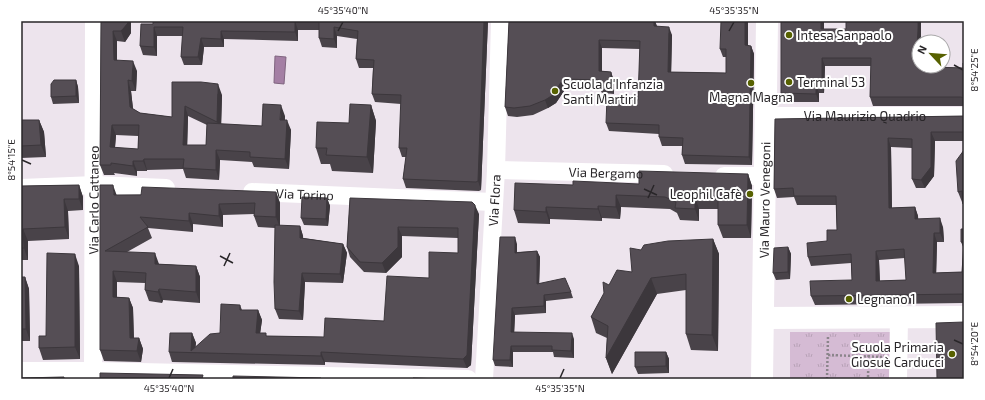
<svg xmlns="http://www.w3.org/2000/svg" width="985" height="400" font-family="'Exo 2',sans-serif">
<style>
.park{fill:url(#park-tufts)}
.water{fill:#a47fa4;stroke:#7f647f}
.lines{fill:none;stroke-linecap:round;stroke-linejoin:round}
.path{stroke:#8b858b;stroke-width:2.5;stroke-dasharray:2 2;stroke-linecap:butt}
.minor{stroke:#fff;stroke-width:18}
.tertiary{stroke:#fff;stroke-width:22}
.wall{fill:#494349;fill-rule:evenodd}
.shaded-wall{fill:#3c373c}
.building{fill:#554e55;stroke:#3c373c;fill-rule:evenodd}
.ticks{fill:none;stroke:#292629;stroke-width:1.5}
.poi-dot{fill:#576100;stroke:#fff;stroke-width:1.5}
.labels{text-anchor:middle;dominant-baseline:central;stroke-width:4;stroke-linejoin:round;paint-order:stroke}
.poi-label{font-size:13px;fill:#292629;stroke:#fff;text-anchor:start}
.street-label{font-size:13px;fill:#292629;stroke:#fff}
.neatline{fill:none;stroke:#292629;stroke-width:1.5}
.ticks-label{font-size:10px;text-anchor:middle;fill:#292629}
</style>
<defs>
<pattern id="park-tufts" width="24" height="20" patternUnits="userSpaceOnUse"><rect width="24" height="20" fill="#d5bbd4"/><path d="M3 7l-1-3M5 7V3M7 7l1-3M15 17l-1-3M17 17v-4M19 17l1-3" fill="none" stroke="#b7a1b6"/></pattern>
</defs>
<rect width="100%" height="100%" fill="#ede4ed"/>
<path class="park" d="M 790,332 L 890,332 L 890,379 L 790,379 Z"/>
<path class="water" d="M 275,56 L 286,57 L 284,84 L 274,83 Z"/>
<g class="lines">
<path class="path" d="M 828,355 L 883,357
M 868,377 L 869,341
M 827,379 L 828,336"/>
<g class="minor">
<path id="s1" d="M 766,116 L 964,116"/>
<path id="s2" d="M 496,170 L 664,174"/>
<path d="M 724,176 L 765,176"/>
<path d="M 21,188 L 95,185 L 166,188"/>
<path id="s3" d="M 252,192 L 493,202"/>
<path d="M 21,371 L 93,371 L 468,379"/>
<path id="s4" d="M 93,379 L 94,21"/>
<path id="s5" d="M 484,379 L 496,170 L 500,21"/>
<path d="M 898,379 L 899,318"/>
</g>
<g class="tertiary">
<path d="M 764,318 L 964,317"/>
<path id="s6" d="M 762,379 L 767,21"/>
</g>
</g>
<path class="wall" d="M 101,21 L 131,33 L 125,42 L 117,41 L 117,60 L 137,71 L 136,91 L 131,91 L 133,109 L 140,113 L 172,117 L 172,82 L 222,95 L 221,124 L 262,126 L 285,116 L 285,120 L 291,130 L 289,169 L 254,167 L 252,162 L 220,160 L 219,180 L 186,178 L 183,169 L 147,170 L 147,171 L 137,171 L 137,176 L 114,173 L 115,175 L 104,175 L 100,165 ZM 188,116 L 207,125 L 206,145 L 187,145 ZM 116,135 L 138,136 L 138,149 L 115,148 Z
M 153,21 L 488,21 L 481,190 L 479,191 L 406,188 L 403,179 L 406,157 L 402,157 L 399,148 L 401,104 L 375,102 L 372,94 L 373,68 L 359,68 L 356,59 L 357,39 L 337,36 L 337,48 L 322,47 L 319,38 L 319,30 L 298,30 L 298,41 L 224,39 L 224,47 L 204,47 L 202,65 L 184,65 L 181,57 L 183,36 L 157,36 L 157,56 L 143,55 L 140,46 L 153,24 Z
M 509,21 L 655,21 L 657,26 L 672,35 L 671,72 L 726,73 L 726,57 L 723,57 L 720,49 L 748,21 L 748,46 L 751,46 L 754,54 L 752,165 L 685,164 L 682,155 L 682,146 L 662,146 L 659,137 L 659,134 L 609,131 L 606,123 L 638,100 L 640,49 L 602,48 L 602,71 L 611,72 L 614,81 L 614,94 L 602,93 L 600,89 L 566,88 L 556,103 L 548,108 L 533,115 L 517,117 L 508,116 L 505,107 Z
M 824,29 L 846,29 L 919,66 L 935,66 L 935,67 L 963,68 L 964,63 L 964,106 L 873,106 L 870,97 L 871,66 L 825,66 L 824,93 L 819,93 L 819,102 L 784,102 L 781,93 Z
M 76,80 L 78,87 L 79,103 L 53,104 L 51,97 Z
M 371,105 L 376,121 L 373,173 L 332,171 L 330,164 L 321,164 L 316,148 L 349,123 Z
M 964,116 L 964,141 L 935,141 L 934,176 L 925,188 L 916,188 L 912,179 L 912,148 L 891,147 L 892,208 L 915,207 L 918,216 L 918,219 L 943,227 L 944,242 L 937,242 L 936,273 L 962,272 L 964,249 L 961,242 L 964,229 L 964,303 L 815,305 L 811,296 L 852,280 L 851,263 L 811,266 L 808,257 L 827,241 L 837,230 L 836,205 L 797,205 L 794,197 L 777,198 L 774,189 L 775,119 ZM 905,258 L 906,280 L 880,281 L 879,260 Z
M 21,120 L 39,120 L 44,132 L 46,157 L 21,158 Z
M 964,150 L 964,207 L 958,192 Z
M 748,174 L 752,186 L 751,238 L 723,238 L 718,225 L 718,209 L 699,209 L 699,221 L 680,220 L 677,213 L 670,209 L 621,207 L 620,219 L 602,218 L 602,221 L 550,219 L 550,224 L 518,223 L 514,210 L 573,185 L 639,184 Z
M 79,185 L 83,197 L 83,210 L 68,211 L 69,239 L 28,241 L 28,260 L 21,260 L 21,186 Z
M 100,185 L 116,195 L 276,192 L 280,203 L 280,226 L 300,226 L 303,236 L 303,238 L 343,244 L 347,253 L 343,283 L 305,282 L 303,320 L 279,319 L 275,309 L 275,228 L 258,227 L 254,216 L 254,214 L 223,215 L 223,227 L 193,224 L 193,232 L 148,228 L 152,238 L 127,252 L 159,264 L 196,266 L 200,277 L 200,303 L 163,300 L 162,303 L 149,301 L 145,290 L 145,283 L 117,282 L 117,297 L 129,298 L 133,308 L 134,338 L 139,338 L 143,349 L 141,362 L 104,361 L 100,350 Z
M 327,198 L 330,206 L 328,226 L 304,225 L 301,218 Z
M 350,198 L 479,214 L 471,365 L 467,368 L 325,362 L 325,365 L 172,362 L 169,352 L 192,333 L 196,343 L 195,347 L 220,333 L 240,305 L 242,310 L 258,310 L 262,320 L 260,333 L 267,336 L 324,337 L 384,321 L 429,278 L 458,253 L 458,238 L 402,236 L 402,257 L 386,273 L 364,272 L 350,257 L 347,247 Z
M 713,239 L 719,254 L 718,351 L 691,350 L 686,334 L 686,290 L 657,294 L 612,374 L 606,358 L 607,338 L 596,333 L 591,317 L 609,285 L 632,272 L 641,250 Z
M 517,244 L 517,252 L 537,251 L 540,257 L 539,283 L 571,292 L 573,298 L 546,301 L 546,313 L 515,315 L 514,332 L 574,339 L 574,358 L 554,357 L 553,352 L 513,352 L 513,367 L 495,366 L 493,360 Z
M 788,247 L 791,254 L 790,279 L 776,280 L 773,273 Z
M 79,266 L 80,359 L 43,360 L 39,348 L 46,336 Z
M 21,277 L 25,277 L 29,289 L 30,341 L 21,341 Z
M 666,352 L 669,359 L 669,373 L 638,374 L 635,367 Z"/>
<path class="shaded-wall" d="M 128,21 L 131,21 L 131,33 L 125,42 L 121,31 Z
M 295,21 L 298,30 L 298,41 L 295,32 Z
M 484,21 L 488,21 L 481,190 L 478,181 Z
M 654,21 L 655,21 L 657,27 L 654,26 Z
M 745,21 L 748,21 L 748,54 L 745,45 Z
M 821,21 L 824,21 L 824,37 L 821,29 Z
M 918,21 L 921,21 L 921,42 L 919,42 L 919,57 L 917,53 Z
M 154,27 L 157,36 L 157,56 L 154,47 Z
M 334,27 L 337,36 L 337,48 L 334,39 Z
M 669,27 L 672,35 L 671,81 L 668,72 Z
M 113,31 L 117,41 L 117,71 L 114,60 Z
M 221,31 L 224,39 L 224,47 L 221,39 Z
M 201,38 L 204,47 L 202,65 L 198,57 Z
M 599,40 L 602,48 L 602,80 L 599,71 Z
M 751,46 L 754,54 L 752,165 L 749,157 Z
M 822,58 L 825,66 L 824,93 L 822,85 Z
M 133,61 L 137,71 L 136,91 L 132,81 Z
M 611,72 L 614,81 L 614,94 L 611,85 Z
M 563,79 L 566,88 L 556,103 L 548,108 L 545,100 Z
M 76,80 L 78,87 L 79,103 L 76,96 Z
M 128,80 L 131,91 L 134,117 L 130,107 Z
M 218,84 L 222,95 L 221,132 L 217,122 Z
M 816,85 L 819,93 L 819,102 L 816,94 Z
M 281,105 L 285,116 L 284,130 L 280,120 Z
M 371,105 L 376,121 L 373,173 L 367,157 Z
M 185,106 L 188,116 L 187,156 L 183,145 Z
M 39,120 L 44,132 L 46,157 L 41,145 Z
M 287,120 L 291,130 L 289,169 L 285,159 Z
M 112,125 L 116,135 L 114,158 L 110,147 Z
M 931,132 L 935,141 L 934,176 L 925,188 L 921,180 Z
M 888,138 L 891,147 L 892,217 L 889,208 Z
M 216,150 L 220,160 L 219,180 L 216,170 Z
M 144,159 L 147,170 L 147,171 L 143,161 Z
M 133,161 L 137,171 L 137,176 L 133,166 Z
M 748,174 L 752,186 L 751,238 L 747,225 Z
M 79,185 L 83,197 L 83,210 L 79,199 Z
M 113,185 L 117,196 L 114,195 Z
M 276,192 L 280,203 L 280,228 L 276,217 Z
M 616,195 L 621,207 L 620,219 L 616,207 Z
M 695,197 L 699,209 L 699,221 L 695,209 Z
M 327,198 L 330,206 L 328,226 L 326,219 Z
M 64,199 L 68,211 L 69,239 L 65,227 Z
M 219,204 L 223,215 L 223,227 L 219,216 Z
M 475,205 L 479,214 L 471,365 L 467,368 L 463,359 Z
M 598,206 L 602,218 L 602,221 L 598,209 Z
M 546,207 L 550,219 L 550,224 L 546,212 Z
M 915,207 L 918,216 L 919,228 L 915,219 Z
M 189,213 L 193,224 L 193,232 L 189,221 Z
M 940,218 L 943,227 L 944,242 L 940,233 Z
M 300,226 L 303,236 L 304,247 L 300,238 Z
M 398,227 L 402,236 L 402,257 L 386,273 L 382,263 Z
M 23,229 L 28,241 L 28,260 L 24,248 Z
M 934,233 L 937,242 L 936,282 L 933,273 Z
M 515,237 L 517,244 L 517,259 L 515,253 Z
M 713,239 L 719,254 L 718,351 L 712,335 Z
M 343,244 L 347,253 L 343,283 L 340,274 Z
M 788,247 L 791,254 L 790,279 L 788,272 Z
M 537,251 L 540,257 L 539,291 L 537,284 Z
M 876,251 L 879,260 L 880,289 L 876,281 Z
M 155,253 L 159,264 L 159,275 L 155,264 Z
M 75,254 L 79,266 L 80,359 L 75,347 Z
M 196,266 L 200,277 L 200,303 L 196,292 Z
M 113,271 L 117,282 L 117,308 L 113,297 Z
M 302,273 L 305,282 L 303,320 L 299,311 Z
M 25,277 L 29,289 L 30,341 L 26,329 Z
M 651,278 L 657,294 L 612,374 L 606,358 Z
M 159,289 L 163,300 L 162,303 L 158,292 Z
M 544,295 L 546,301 L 546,313 L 544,306 Z
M 129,298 L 133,308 L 134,349 L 130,338 Z
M 512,308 L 515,315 L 514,338 L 511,332 Z
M 258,310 L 262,320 L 259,342 L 256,333 Z
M 192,333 L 196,343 L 195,353 L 191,351 Z
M 572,333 L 574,339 L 574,358 L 571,351 Z
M 139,338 L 143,349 L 141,362 L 137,351 Z
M 511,346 L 513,352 L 513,367 L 510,360 Z
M 321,352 L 325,362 L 325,365 L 321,356 Z
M 666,352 L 669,359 L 669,373 L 666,366 Z"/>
<path class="building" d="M 101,21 L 128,21 L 128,23 L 121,31 L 113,31 L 114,60 L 133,61 L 132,81 L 128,80 L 130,107 L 140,113 L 172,117 L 172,82 L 201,82 L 218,84 L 217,122 L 185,106 L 183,145 L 206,145 L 207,123 L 262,126 L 263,104 L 281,105 L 280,120 L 287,120 L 285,159 L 250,157 L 250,152 L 216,150 L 216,170 L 183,168 L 184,159 L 144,159 L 143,161 L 133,161 L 133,166 L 111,163 L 111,165 L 100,165 ZM 112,125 L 139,125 L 138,149 L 110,147 Z
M 153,21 L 484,21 L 478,181 L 476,182 L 403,179 L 407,148 L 399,148 L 401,95 L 372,94 L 374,60 L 356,59 L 358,31 L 334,27 L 334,39 L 319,38 L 319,21 L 295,21 L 295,32 L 221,31 L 221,39 L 201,38 L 198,57 L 181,57 L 183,27 L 154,27 L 154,47 L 140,46 L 141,24 L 153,24 Z
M 509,21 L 654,21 L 654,26 L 669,27 L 668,72 L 726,73 L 726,49 L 720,49 L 721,21 L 745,21 L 745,45 L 751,46 L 749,157 L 682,155 L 683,138 L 659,137 L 659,125 L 606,123 L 607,98 L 638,100 L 640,41 L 599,40 L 599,71 L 611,72 L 611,85 L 599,85 L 599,80 L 563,79 L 553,95 L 545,100 L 530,106 L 514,108 L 505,107 Z
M 781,21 L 821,21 L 821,29 L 846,29 L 846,21 L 918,21 L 917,53 L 919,53 L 919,66 L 932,66 L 932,67 L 963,68 L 963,63 L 964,63 L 964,98 L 961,97 L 870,97 L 871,58 L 822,58 L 822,85 L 816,85 L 816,94 L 781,93 Z
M 54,80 L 76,80 L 76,96 L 51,97 L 51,84 Z
M 350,104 L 371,105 L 367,157 L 326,155 L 327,148 L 316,148 L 317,122 L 349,123 Z
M 964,116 L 964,132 L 931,132 L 931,167 L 921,180 L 912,179 L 912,139 L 888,138 L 889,208 L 915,207 L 915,219 L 940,218 L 940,233 L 934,233 L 933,273 L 962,272 L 964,243 L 964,294 L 811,296 L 810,281 L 852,280 L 851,254 L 808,257 L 807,243 L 827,241 L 827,230 L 837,230 L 836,196 L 794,196 L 793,188 L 774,189 L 775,119 ZM 904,249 L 906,280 L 876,281 L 876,251 Z
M 21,120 L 39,120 L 41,145 L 21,146 Z
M 964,150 L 964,205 L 963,204 L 962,191 L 958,192 L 956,161 Z
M 639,171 L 748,174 L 747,225 L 718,225 L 718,197 L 695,197 L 695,209 L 675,208 L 676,202 L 665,197 L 616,195 L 616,207 L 598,206 L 598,209 L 546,207 L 546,212 L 514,210 L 515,183 L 573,185 L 573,181 L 639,184 Z
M 79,185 L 79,199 L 64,199 L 65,227 L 23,229 L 24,248 L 21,248 L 21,186 Z
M 100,185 L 113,185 L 114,195 L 141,195 L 142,187 L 276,192 L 276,217 L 254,216 L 255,203 L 219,204 L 219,216 L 189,213 L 189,221 L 140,217 L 148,227 L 105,251 L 155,253 L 155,264 L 196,266 L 196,292 L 159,289 L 158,292 L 145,290 L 146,273 L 113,271 L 113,297 L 129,298 L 130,338 L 139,338 L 137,351 L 100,350 Z
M 302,197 L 327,198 L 326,219 L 301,218 Z
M 350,198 L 472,202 L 475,205 L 467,355 L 463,359 L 321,352 L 321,356 L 169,352 L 170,333 L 192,333 L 191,351 L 210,334 L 220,333 L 221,304 L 240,305 L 240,310 L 258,310 L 256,333 L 266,333 L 266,336 L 324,337 L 325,318 L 384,321 L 387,276 L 429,278 L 429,252 L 458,253 L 458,228 L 398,227 L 398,247 L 382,263 L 360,262 L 347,247 Z
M 275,225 L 300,226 L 300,238 L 343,244 L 340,274 L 302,273 L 299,311 L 275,309 L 274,282 Z
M 961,229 L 964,229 L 964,242 L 961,242 Z
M 500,237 L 515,237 L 515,253 L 537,251 L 537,284 L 565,278 L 571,292 L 544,295 L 544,306 L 512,308 L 511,332 L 572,333 L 571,351 L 552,350 L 552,346 L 511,346 L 510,360 L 493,360 Z
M 713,239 L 712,335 L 686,334 L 686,274 L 651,278 L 606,358 L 608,326 L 591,317 L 604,293 L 603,282 L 609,285 L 617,270 L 632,272 L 630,248 L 641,250 L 644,245 L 668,241 Z
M 788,247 L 788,272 L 773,273 L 774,248 Z
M 47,253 L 75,254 L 75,347 L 39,348 L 39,336 L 46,336 Z
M 21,277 L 25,277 L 26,329 L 21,329 Z
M 964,322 L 964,379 L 937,379 L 936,323 Z
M 635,352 L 666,352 L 666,366 L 635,367 Z
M 100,373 L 203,375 L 202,379 L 100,379 Z
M 233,376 L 321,378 L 321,379 L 233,379 Z
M 64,377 L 64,379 L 21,379 L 21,378 Z
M 413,378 L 443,379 L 413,379 Z"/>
<path class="ticks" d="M 338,31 L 343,22M 729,31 L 734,22M 954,65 L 963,70M 22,160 L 31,164M 644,189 L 657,195M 648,198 L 654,185M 220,256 L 233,263M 224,266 L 230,253M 954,340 L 963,344M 169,378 L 173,369M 560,378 L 564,369"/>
<g class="poi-dot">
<circle cx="789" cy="35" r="4"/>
<circle cx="789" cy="82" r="4"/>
<circle cx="751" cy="83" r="4"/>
<circle cx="555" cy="91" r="4"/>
<circle cx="750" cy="194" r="4"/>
<circle cx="849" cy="299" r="4"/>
<circle cx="952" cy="354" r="4"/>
</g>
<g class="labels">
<g class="poi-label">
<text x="797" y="35">Intesa Sanpaolo</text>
<text x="797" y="82">Terminal 53</text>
<text x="563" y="84">Scuola d'Infanzia<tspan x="563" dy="15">Santi Martiri</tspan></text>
<text x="751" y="97" text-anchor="middle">Magna Magna</text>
<text x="742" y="194" text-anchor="end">Leophil Cafè</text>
<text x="857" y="299">Legnano 1</text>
<text x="944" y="347" text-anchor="end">Scuola Primaria<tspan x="944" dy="15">Giosuè Carducci</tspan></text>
</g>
<g class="street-label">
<text stroke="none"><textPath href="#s1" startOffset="99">Via Maurizio Quadrio</textPath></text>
<text stroke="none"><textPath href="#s2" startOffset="110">Via Bergamo</textPath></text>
<text stroke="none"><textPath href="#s3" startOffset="53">Via Torino</textPath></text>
<text stroke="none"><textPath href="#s4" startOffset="179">Via Carlo Cattaneo</textPath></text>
<text stroke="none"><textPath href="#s5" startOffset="179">Via Flora</textPath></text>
<text stroke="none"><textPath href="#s6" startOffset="179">Via Mauro Venegoni</textPath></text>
</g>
</g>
<rect width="985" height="400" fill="none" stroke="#ffffff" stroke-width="44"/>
<g transform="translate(931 54) rotate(296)"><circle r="19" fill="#ffffff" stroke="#a9a8a9"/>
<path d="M0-3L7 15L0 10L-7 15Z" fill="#576100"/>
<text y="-6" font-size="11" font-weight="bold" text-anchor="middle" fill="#292629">N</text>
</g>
<rect x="22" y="22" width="941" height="356" class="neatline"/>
<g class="ticks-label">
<text x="343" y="14">45°35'40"N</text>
<text x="734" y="14">45°35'35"N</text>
<text transform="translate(974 70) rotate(-90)" y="4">8°54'25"E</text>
<text transform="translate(11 160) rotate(-90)" y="4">8°54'15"E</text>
<text transform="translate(974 344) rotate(-90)" y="4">8°54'20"E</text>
<text x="169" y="392">45°35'40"N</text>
<text x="560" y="392">45°35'35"N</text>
</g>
</svg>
